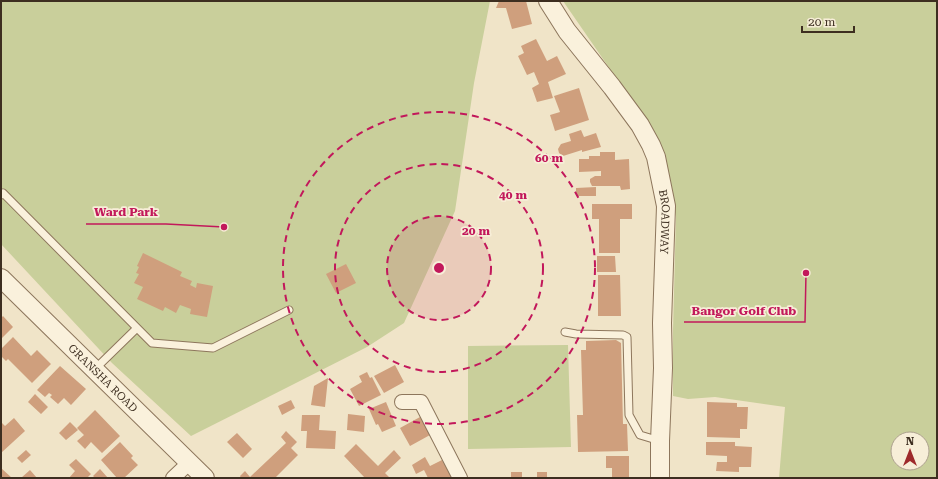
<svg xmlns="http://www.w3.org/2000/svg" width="938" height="479" font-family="'Roboto Serif',serif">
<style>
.green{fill:#c9cf9b;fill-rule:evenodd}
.building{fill:#cf9f7d}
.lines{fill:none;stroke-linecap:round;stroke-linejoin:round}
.service-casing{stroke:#8d765c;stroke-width:9}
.minor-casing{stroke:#8d765c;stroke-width:16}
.tertiary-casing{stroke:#8d765c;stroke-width:20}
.service{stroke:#faf1dc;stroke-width:7}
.minor{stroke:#faf1dc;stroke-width:14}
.tertiary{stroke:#faf1dc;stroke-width:18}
.ring{fill:none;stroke:#c2185b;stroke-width:2;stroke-dasharray:7 5}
.labels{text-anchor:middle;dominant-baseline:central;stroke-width:3.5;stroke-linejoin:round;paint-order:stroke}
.street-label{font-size:11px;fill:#3d2e20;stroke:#f7eed8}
.centre{fill:#c2185b;stroke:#f7eed8;stroke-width:2}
.ring-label{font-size:12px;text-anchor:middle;font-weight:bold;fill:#c2185b;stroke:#f7eed8;stroke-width:3.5;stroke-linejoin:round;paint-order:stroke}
.leader{fill:none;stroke:#c2185b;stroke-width:1.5}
.callout-dot{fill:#c2185b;stroke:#f7eed8;stroke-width:1.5}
.callout-label{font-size:12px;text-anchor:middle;font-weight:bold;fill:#c2185b;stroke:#f7eed8;stroke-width:3.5;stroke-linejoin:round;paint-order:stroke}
</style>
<rect width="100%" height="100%" fill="#f0e4c8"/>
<path class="green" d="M 1,1 L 490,1 L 474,83 L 455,211 L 404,323 L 367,347 L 191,436 L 112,363 L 1,244 Z
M 563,1 L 937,1 L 937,478 L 779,478 L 785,407 L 715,397 L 688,399 L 673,396 L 673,330 L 676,217 L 659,140 ZM 898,439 L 922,439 L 922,463 L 898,463 Z
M 568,345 L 571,447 L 468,449 L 468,346 Z"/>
<path class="building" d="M 499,1 L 526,1 L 532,24 L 512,29 L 506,8 L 496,8 Z
M 536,39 L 547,61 L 557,56 L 566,74 L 548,82 L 553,98 L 537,102 L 532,88 L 539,84 L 534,72 L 527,75 L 518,56 L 524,53 L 521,46 Z
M 579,88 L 589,120 L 555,131 L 550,115 L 560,112 L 554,96 Z
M 581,130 L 584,137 L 596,133 L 601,147 L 582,152 L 582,150 L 563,156 L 559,153 L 558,149 L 561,144 L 571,141 L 569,134 Z
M 600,152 L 615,152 L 615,160 L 629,159 L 630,189 L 621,190 L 620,186 L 592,186 L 590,182 L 590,179 L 595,176 L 601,176 L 601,171 L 579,172 L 579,159 L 589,159 L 589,156 L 600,156 Z
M 596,187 L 596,196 L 576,196 L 576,188 Z
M 592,204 L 632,204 L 632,219 L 620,219 L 620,253 L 599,253 L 599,219 L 592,219 Z
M 143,253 L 182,272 L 180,276 L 192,281 L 190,285 L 196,288 L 197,283 L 213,286 L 207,317 L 190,314 L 191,309 L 180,305 L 176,313 L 165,307 L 163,311 L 137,299 L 143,287 L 134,283 L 139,274 L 136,273 L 139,267 L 137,266 Z
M 597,256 L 615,256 L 616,272 L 597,272 Z
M 346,264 L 356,283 L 336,293 L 326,274 Z
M 598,275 L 620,275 L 621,316 L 598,316 Z
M 3,316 L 13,327 L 1,339 L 1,318 Z
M 13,337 L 31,356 L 37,350 L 51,364 L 32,383 L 8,359 L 6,361 L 1,356 L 1,349 Z
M 616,340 L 621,343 L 623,424 L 627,424 L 628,451 L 578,452 L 577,415 L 583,415 L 581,350 L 586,350 L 586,341 Z
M 395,365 L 404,382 L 384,393 L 374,376 Z
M 60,366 L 86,389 L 71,405 L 64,398 L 58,404 L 50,397 L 52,395 L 49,393 L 45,397 L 37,390 Z
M 367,372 L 370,378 L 372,377 L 381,395 L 359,406 L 350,389 L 362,382 L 359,376 Z
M 328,378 L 325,407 L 311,405 L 314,386 Z
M 35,394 L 48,407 L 41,414 L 28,402 Z
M 291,400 L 295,408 L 282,415 L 278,406 Z
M 386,402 L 396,426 L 382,432 L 378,424 L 376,425 L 369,409 Z
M 707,402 L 737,403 L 737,407 L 748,407 L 747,429 L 740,429 L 740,438 L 707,437 Z
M 95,410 L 120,436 L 102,453 L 91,442 L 85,449 L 77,441 L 84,435 L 77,428 Z
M 348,414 L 365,416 L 364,432 L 347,430 Z
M 302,415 L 320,415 L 319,430 L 336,431 L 335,449 L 306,448 L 307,431 L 301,431 Z
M 420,417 L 430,435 L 410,446 L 400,428 Z
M 14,418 L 25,431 L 1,453 L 1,422 L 5,426 Z
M 70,422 L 78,430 L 66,440 L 59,433 Z
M 286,431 L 297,442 L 291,448 L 298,455 L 275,478 L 241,478 L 240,476 L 245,471 L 250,477 L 286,443 L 281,437 Z
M 237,433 L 252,449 L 243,458 L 227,442 Z
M 120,442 L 133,456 L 131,458 L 138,465 L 124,478 L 117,478 L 101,460 Z
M 706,442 L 735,442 L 735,446 L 752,447 L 751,467 L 739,467 L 739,472 L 716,471 L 717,462 L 727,462 L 727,456 L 706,455 Z
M 356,444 L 378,466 L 394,450 L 401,458 L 385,473 L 390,478 L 365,478 L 344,456 Z
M 26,450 L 31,455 L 22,463 L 17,458 Z
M 606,456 L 629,456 L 629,478 L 612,478 L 612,468 L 606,468 Z
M 425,457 L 430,466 L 442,460 L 452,478 L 428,478 L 424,470 L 416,474 L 412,465 Z
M 76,459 L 91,474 L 87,478 L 69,478 L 75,471 L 69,465 Z
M 1,468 L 12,478 L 1,478 Z
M 100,469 L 108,478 L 95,478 L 93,476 Z
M 30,470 L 37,478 L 21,478 Z
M 511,472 L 522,472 L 522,478 L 511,478 Z
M 537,472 L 547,472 L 547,478 L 537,478 Z"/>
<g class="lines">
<defs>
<path id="service" d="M 1,195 L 3,193 L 152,343 L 213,348 L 289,310
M 565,332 L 576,334 L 623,335 L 627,337 L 629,415 L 640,435 L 660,441
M 95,369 L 137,328"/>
<path id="minor" d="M 402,402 L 421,402 L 460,478
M 173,478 L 190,462"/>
<g id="tertiary">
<path id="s1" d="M 548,1 L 567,31 L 612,87 L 640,125 L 651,145 L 656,157 L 666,206 L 662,323 L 663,368 L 660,441 L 660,478"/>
<path id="s2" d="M 1,278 L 205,478"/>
</g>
</defs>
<use href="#service" class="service-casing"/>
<use href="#minor" class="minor-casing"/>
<use href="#tertiary" class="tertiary-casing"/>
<use href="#service" class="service"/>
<use href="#minor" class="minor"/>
<use href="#tertiary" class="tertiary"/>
</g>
<circle cx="439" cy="268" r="52" fill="#c2185b" fill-opacity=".12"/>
<g class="ring">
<circle cx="439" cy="268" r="52"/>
<circle cx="439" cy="268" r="104"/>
<circle cx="439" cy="268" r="156"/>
</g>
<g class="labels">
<g class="street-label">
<text stroke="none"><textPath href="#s1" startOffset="256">BROADWAY</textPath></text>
<text stroke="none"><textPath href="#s2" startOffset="143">GRANSHA ROAD</textPath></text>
</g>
</g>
<circle cx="439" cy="268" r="6" class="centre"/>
<g class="ring-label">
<text x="549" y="162">60 m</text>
<text x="513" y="199">40 m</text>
<text x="476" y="235">20 m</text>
</g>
<path class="leader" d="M224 227L166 224H86M806 273L805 322H684"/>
<g class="callout-dot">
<circle cx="224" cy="227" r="4"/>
<circle cx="806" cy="273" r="4"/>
</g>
<g class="callout-label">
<text x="126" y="216">Ward Park</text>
<text x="744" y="315">Bangor Golf Club</text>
</g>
<rect width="938" height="479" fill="none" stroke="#3d2e20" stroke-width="4"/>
<g transform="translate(910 451)"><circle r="19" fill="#f7eed8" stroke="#ada18e"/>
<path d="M0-3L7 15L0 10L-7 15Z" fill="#9e2a2b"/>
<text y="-6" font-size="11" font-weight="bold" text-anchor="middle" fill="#3d2e20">N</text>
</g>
<path d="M802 26v6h52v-6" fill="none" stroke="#3d2e20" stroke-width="2"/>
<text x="808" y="26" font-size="12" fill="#3d2e20" stroke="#f7eed8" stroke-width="3" paint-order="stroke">20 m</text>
</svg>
